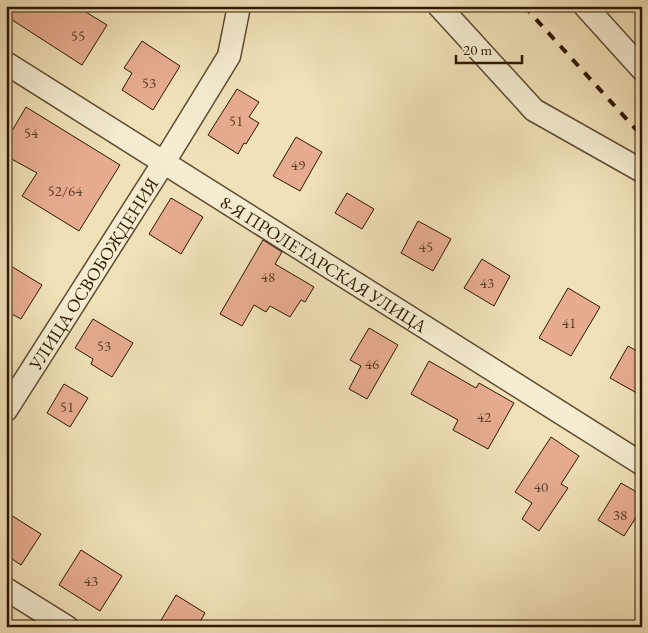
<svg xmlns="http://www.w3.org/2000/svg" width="648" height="633" font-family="'EB Garamond',serif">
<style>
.building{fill:#e7ac90;stroke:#2d1801}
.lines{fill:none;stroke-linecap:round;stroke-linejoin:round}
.minor-casing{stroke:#5e4a2f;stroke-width:25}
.minor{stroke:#f5ecd1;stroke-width:22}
.rail{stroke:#2d1801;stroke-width:4;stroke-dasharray:9 9;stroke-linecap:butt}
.labels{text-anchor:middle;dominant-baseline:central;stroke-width:4.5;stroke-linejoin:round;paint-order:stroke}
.number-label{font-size:15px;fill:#5c3d25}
.street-label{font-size:18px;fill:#2d1801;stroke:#f5ecd1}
</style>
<rect width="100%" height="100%" fill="#f0e1b8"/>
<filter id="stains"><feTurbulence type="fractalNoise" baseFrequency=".004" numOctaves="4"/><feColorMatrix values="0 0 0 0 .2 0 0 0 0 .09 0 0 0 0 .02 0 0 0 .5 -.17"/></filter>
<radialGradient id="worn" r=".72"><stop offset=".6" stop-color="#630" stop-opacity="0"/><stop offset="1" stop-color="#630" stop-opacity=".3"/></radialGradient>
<path class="building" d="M 6,6 L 76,6 L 107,25 L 82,65 L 6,16 Z
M 142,41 L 180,66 L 153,110 L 122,90 L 132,73 L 124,68 Z
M 237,89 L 259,102 L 249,117 L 259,123 L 246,144 L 244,143 L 238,154 L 208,135 Z
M 26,107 L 120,165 L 79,231 L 22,196 L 37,173 L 6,156 L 6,141 Z
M 296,137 L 322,152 L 300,191 L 273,176 Z
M 347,193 L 374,209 L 362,229 L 335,213 Z
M 171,198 L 203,217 L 181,254 L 149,234 Z
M 418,221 L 451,239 L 433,271 L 401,253 Z
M 263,240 L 282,252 L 275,264 L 314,287 L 305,302 L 301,300 L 290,317 L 270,306 L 266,312 L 254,305 L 242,326 L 220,314 Z
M 482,259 L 510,276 L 494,306 L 464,288 Z
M 6,263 L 42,285 L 21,319 L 6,311 Z
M 568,288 L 600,307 L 571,356 L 539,338 Z
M 93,319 L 133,343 L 112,377 L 91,364 L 93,359 L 75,348 Z
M 369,328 L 398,345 L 367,399 L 349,389 L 361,366 L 350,360 Z
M 628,346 L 642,354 L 642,396 L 610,378 Z
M 429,361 L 476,388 L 479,383 L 514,403 L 488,449 L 453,430 L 458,420 L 411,394 Z
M 64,384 L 88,398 L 70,427 L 47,413 Z
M 551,437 L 579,456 L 561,484 L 568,488 L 539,531 L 522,519 L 532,503 L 515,492 Z
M 621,483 L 642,495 L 642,508 L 624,536 L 598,520 Z
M 6,512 L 41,534 L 21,565 L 6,555 Z
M 81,550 L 122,576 L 100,611 L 59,585 Z
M 176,595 L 205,613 L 197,627 L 157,627 Z"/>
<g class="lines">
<defs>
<g id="minor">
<path d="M 439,6 L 534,110 L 642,171"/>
<path d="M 585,6 L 642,69"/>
<path id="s1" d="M 6,63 L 642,464"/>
<path id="s2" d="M 6,410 L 164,162 L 229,56 L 239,6"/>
<path d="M 6,589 L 67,627"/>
</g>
</defs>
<use href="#minor" class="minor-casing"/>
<use href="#minor" class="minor"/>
<path class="rail" d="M 524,6 L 642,136"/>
</g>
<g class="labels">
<g class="number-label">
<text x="78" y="35">55</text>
<text x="149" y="82">53</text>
<text x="236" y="120">51</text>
<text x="31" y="132">54</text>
<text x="298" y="164">49</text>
<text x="65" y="190">52/64</text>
<text x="426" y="246">45</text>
<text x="268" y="276">48</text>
<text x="487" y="282">43</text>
<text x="569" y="322">41</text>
<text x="104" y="345">53</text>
<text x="372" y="363">46</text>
<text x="67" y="406">51</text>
<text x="484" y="416">42</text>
<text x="541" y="486">40</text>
<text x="620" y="514">38</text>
<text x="91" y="580">43</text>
</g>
<g class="street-label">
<text stroke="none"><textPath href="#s1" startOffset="376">8-Я ПРОЛЕТАРСКАЯ УЛИЦА</textPath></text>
<text stroke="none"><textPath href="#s2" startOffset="162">УЛИЦА ОСВОБОЖДЕНИЯ</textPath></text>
</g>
</g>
<rect width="648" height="633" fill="none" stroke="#f0e1b8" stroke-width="25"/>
<rect x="8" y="8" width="633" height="618" fill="none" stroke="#2d1801" stroke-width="2.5"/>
<rect x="12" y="12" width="623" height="608" fill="none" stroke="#2d1801"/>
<path d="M456 55v8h66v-8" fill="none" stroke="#2d1801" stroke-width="2.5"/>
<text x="463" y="55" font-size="15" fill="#2d1801" stroke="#f5ecd1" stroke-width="4" paint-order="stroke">20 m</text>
<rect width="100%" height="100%" filter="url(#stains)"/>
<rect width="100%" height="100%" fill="url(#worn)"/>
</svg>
